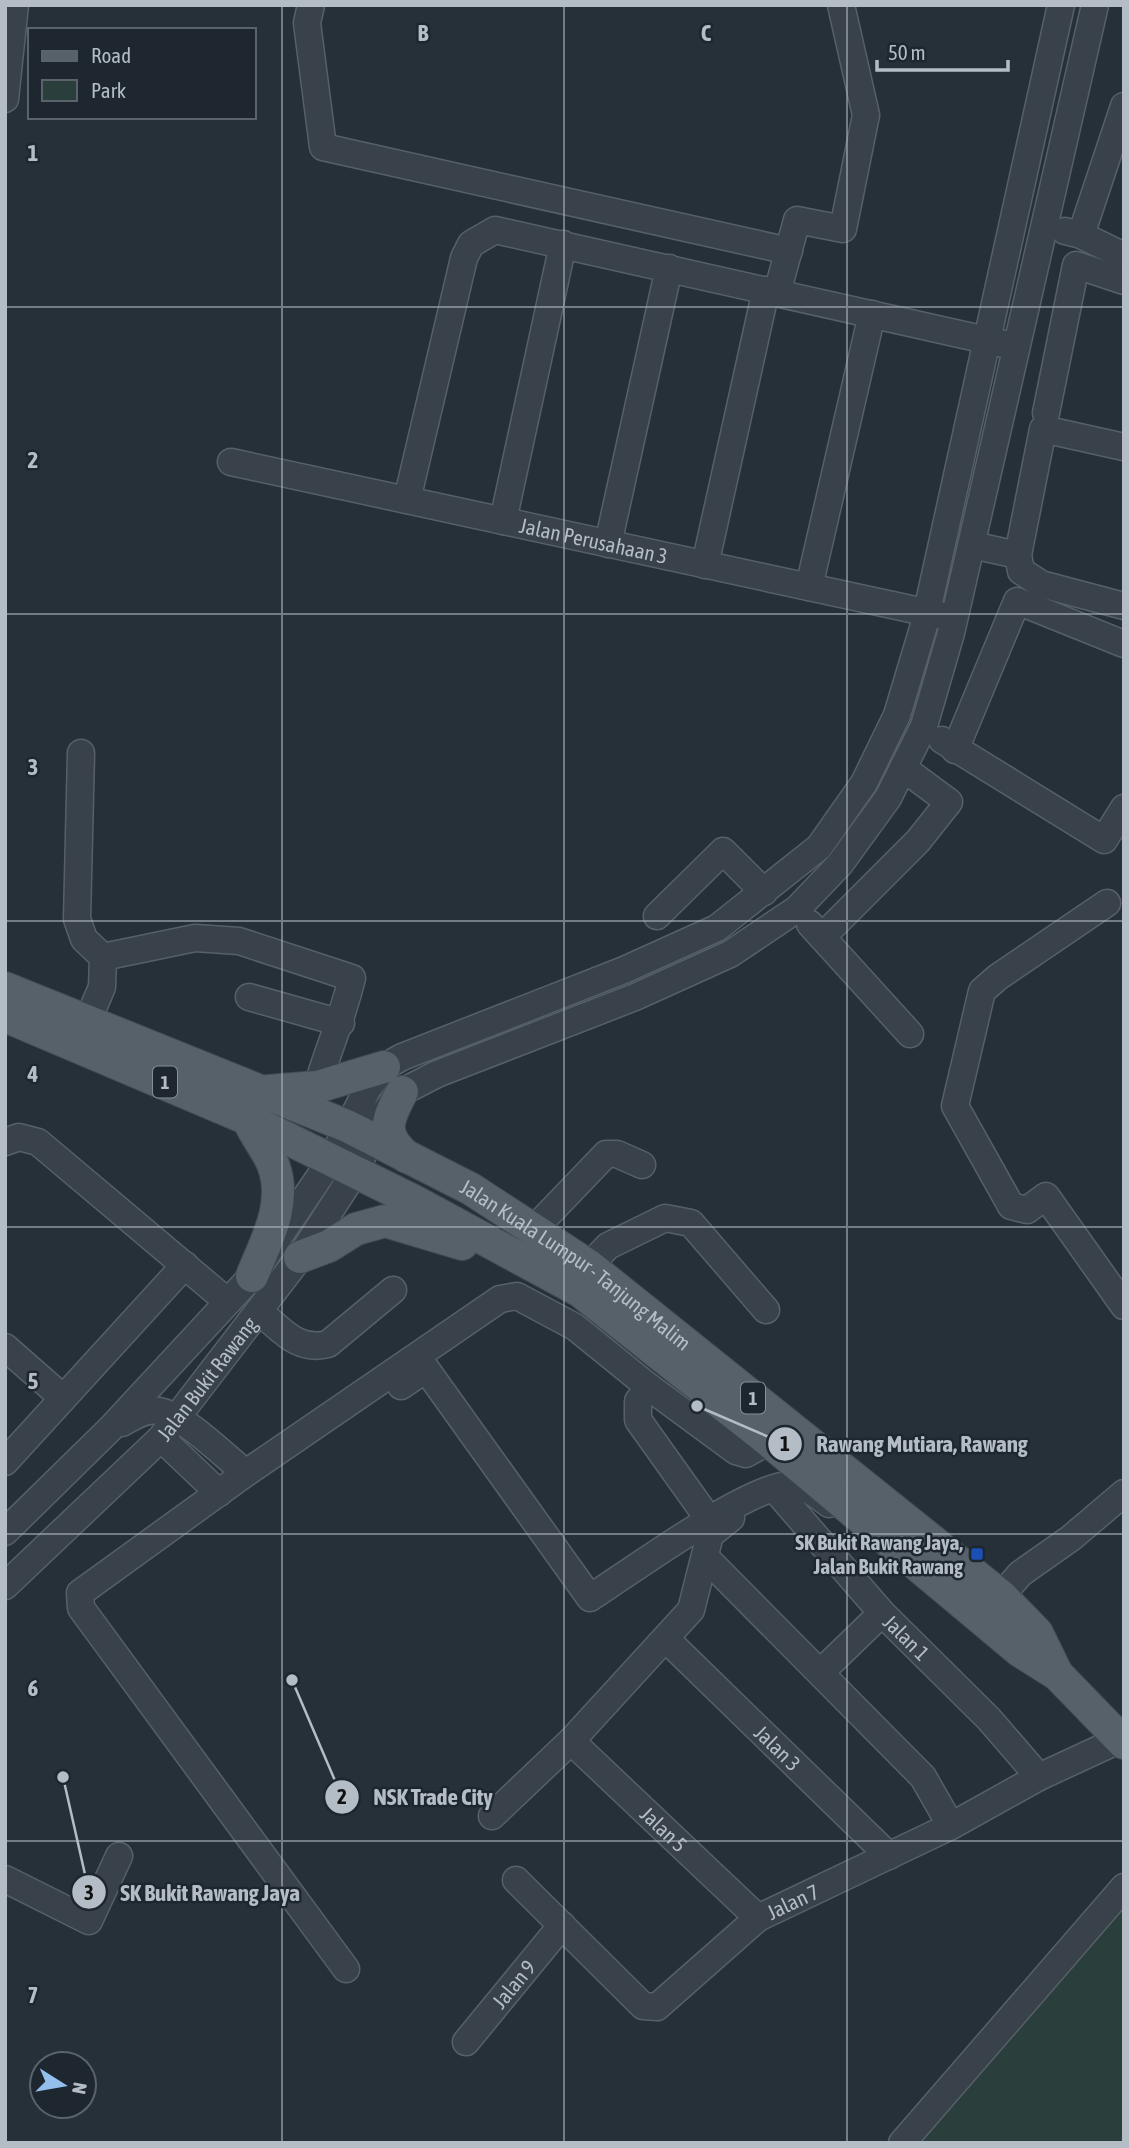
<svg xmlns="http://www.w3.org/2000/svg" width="1129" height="2148" font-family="'Asap Condensed',sans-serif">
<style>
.green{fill:#2a3e3c}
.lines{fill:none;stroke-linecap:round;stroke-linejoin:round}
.minor-casing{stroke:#576068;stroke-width:29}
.major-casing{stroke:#424b53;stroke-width:34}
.minor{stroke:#39424a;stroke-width:26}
.major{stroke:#57616a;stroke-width:32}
.grid{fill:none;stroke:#b4bdc5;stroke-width:2;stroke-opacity:0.55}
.transit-dot{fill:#1a4fb4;stroke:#1e272f;stroke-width:2.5}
.labels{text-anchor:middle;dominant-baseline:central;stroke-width:5;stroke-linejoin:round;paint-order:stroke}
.shield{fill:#1e272f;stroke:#879098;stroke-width:2}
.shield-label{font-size:19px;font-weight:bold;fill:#b4bdc5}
.street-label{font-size:21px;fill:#b4bdc5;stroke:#1e272f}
.poi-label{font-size:21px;font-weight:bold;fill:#b4bdc5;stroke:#1e272f;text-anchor:end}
.grid-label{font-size:23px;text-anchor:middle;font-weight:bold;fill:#b4bdc5;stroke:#1e272f;stroke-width:5;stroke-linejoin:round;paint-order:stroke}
.leader{fill:none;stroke:#b4bdc5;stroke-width:2.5}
.callout-dot{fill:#b4bdc5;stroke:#1e272f;stroke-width:2.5}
.mark-label{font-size:21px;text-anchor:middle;font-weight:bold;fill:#111}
.callout-label{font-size:23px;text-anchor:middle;font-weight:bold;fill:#b4bdc5;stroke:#1e272f;stroke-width:5;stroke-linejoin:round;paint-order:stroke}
</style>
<rect width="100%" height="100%" fill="#253039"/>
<path class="green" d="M 1124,1903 L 1124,2143 L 916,2143 Z"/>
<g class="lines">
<defs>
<g id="minor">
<path d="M 311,5 L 307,23 L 323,147 L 789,251"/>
<path d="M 5,99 L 15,5"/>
<path d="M 1065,231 L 1081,235 L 1124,256"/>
<path d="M 1081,235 L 1124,106"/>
<path d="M 777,293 L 797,220 L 843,229 L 866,115 L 841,5"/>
<path d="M 1046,413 L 1076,265 L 1124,281"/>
<path id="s1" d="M 231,462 L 943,616"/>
<path d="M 407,500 L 464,258 L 471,244 L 495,230 L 1004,344"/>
<path d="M 503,521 L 563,244"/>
<path d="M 608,544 L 669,268"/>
<path d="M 972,545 L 1018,555 L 1043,429 L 1124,447"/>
<path d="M 1018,555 L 1021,571 L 1041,584 L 1124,606"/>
<path d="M 705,565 L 766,290"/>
<path d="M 809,587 L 872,314"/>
<path d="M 942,740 L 1104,840 L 1124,808"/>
<path d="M 955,750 L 1017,601 L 1124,644"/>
<path d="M 81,753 L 77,919 L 84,939 L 103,957 L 102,987 L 88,1020"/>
<path d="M 1107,903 L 998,977 L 982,991 L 955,1106 L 1011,1206 L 1027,1210 L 1046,1196 L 1124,1306"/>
<path d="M 657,916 L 723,851 L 764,892"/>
<path d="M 810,924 L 910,1034"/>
<path d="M 822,937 L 918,841 L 949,802 L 903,768"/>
<path d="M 103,957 L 195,938 L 239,941 L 352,978 C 343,1016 328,1050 317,1087"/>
<path d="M 249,997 L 341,1023"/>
<path d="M 5,1142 L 19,1137 L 38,1142 L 228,1302"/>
<path d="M 535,1228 L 606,1154 L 617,1154 L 642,1165"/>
<path d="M 589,1266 L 608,1246 L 665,1218 L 691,1223 L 766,1310"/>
<path d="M 260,1312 C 282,1330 298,1352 328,1344 L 393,1290"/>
<path d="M 5,1347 L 63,1398"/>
<path d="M 401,1386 L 426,1369 L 590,1598 C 629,1573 752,1483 791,1485 C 806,1486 817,1495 829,1504"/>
<path d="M 649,1387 L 638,1401 L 638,1420 L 710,1521"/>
<path d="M 122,1423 C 133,1417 146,1408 159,1411 C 185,1416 224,1456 246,1473"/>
<path d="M 161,1438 L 219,1493"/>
<path d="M 5,1462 L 185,1265"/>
<path id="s2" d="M 779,1494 L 882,1613 L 989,1719 L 1039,1777"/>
<path d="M 5,1532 L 111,1428 L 252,1276 L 331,1160 L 368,1088 L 384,1067 L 402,1057 L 624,970 L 717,928 L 819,847 L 864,783 L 897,715 L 924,625 L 1061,5"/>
<path d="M 706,1558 L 923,1777 L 951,1826"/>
<path id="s3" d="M 5,1586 L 161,1438 L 300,1257 L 355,1172 L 381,1116 L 402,1092 L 437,1074 L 635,997 L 730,954 L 797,909 L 840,864 L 888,798 L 924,726 L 951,633 L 1095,5"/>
<path d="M 1001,1596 L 1020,1574 L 1071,1538 L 1124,1493"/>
<path id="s4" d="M 666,1639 L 889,1856"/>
<path d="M 821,1672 L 882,1613"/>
<path id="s5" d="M 571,1741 L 758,1918"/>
<path d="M 492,1816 L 571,1741 L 691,1610 L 710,1535 L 731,1518"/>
<path d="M 5,1879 L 89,1921 L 119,1856"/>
<path id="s6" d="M 516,1880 L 643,2006 L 657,2007 L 758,1918 L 951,1826 L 1039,1777 L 1121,1739"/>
<path d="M 346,1969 L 81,1608 L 80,1593 L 246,1473 L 500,1299 L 517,1296 L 575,1327 L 649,1387 L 736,1451 L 746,1454 L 769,1441"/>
<path id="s7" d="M 466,2042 L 562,1925"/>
<path d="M 902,2143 L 1124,1887"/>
</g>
<g id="major">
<path id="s8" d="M 5,988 L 347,1126 L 471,1189 L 589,1266 L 1001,1596 L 1037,1633 L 1057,1674"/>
<path d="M 5,1016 L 248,1119 L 414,1201 L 580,1291 L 769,1441 L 1020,1651 L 1058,1675 L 1124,1743"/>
<path d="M 269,1091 L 317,1087 L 384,1067"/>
<path d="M 402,1092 C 387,1120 380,1134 407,1157"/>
<path d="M 248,1119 C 255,1136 269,1152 274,1167 C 287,1205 266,1241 252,1276"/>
<path d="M 300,1257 L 329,1246 L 356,1229 L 385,1221 L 462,1244"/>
</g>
</defs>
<use href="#minor" class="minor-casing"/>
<use href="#major" class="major-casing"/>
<use href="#minor" class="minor"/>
<use href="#major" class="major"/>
</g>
<path class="grid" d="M 282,5 L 282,2143M 564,5 L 564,2143M 847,5 L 847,2143M 5,307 L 1124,307M 5,614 L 1124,614M 5,921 L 1124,921M 5,1227 L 1124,1227M 5,1534 L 1124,1534M 5,1841 L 1124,1841"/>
<rect class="transit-dot" x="970" y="1547" width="14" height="14" rx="3.5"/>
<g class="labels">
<g class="shield">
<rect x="153" y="1066.5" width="24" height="31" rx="5"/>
<rect x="741" y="1382.5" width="24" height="31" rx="5"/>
</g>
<g class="shield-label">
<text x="165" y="1082">1</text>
<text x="753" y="1398">1</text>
</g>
<g class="street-label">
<text stroke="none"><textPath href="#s1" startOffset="371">Jalan Perusahaan 3</textPath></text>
<text stroke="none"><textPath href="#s8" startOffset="637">Jalan Kuala Lumpur - Tanjung Malim</textPath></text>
<text stroke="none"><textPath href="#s3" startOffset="290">Jalan Bukit Rawang</textPath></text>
<text stroke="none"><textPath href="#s2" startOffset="192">Jalan 1</textPath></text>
<text stroke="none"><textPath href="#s4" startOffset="156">Jalan 3</textPath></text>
<text stroke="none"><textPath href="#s5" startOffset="128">Jalan 5</textPath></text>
<text stroke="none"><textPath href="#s6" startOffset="366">Jalan 7</textPath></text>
<text stroke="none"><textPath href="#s7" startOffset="75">Jalan 9</textPath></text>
</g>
<g class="poi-label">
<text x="963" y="1542">SK Bukit Rawang Jaya,<tspan x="963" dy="24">Jalan Bukit Rawang</tspan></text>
</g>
</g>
<g class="grid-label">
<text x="423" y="41">B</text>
<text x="706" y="41">C</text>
<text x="33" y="161">1</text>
<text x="33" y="468">2</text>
<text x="33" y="775">3</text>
<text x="33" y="1082">4</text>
<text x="33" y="1389">5</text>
<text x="33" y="1696">6</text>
<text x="33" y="2003">7</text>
</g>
<path class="leader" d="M697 1406L785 1444M292 1680L342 1797M63 1777L89 1892"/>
<g class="callout-dot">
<circle cx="697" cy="1406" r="7"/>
<circle cx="292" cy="1680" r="7"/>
<circle cx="63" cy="1777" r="7"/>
<circle cx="785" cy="1444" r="18"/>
<circle cx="342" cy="1797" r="18"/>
<circle cx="89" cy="1892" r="18"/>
</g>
<g class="mark-label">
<text x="785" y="1451">1</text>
<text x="342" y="1804">2</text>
<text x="89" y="1900">3</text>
</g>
<g class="callout-label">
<text x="922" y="1452">Rawang Mutiara, Rawang</text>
<text x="433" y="1805">NSK Trade City</text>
<text x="210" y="1901">SK Bukit Rawang Jaya</text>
</g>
<rect width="1129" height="2148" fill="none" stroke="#b4bdc5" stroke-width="14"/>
<rect x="28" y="28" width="228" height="91" fill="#1e272f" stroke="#5a636b" stroke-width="2"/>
<rect x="42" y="51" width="35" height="10" fill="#57616a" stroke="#5a636b" stroke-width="2"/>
<text x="91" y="63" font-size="21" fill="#b4bdc5">Road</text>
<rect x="42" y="80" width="35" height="21" fill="#2a3e3c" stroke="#5a636b" stroke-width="2"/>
<text x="91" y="98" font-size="21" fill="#b4bdc5">Park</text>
<g transform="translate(63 2085) rotate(101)"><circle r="33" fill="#1e272f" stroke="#5a636b" stroke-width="2"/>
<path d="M0-5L12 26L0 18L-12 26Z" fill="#93bfec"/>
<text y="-10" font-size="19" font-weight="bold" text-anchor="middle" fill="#b4bdc5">N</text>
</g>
<path d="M877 60v10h131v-10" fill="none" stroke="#b4bdc5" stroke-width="3.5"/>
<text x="888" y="60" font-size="21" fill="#b4bdc5" stroke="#1e272f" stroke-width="5" paint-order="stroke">50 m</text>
</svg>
